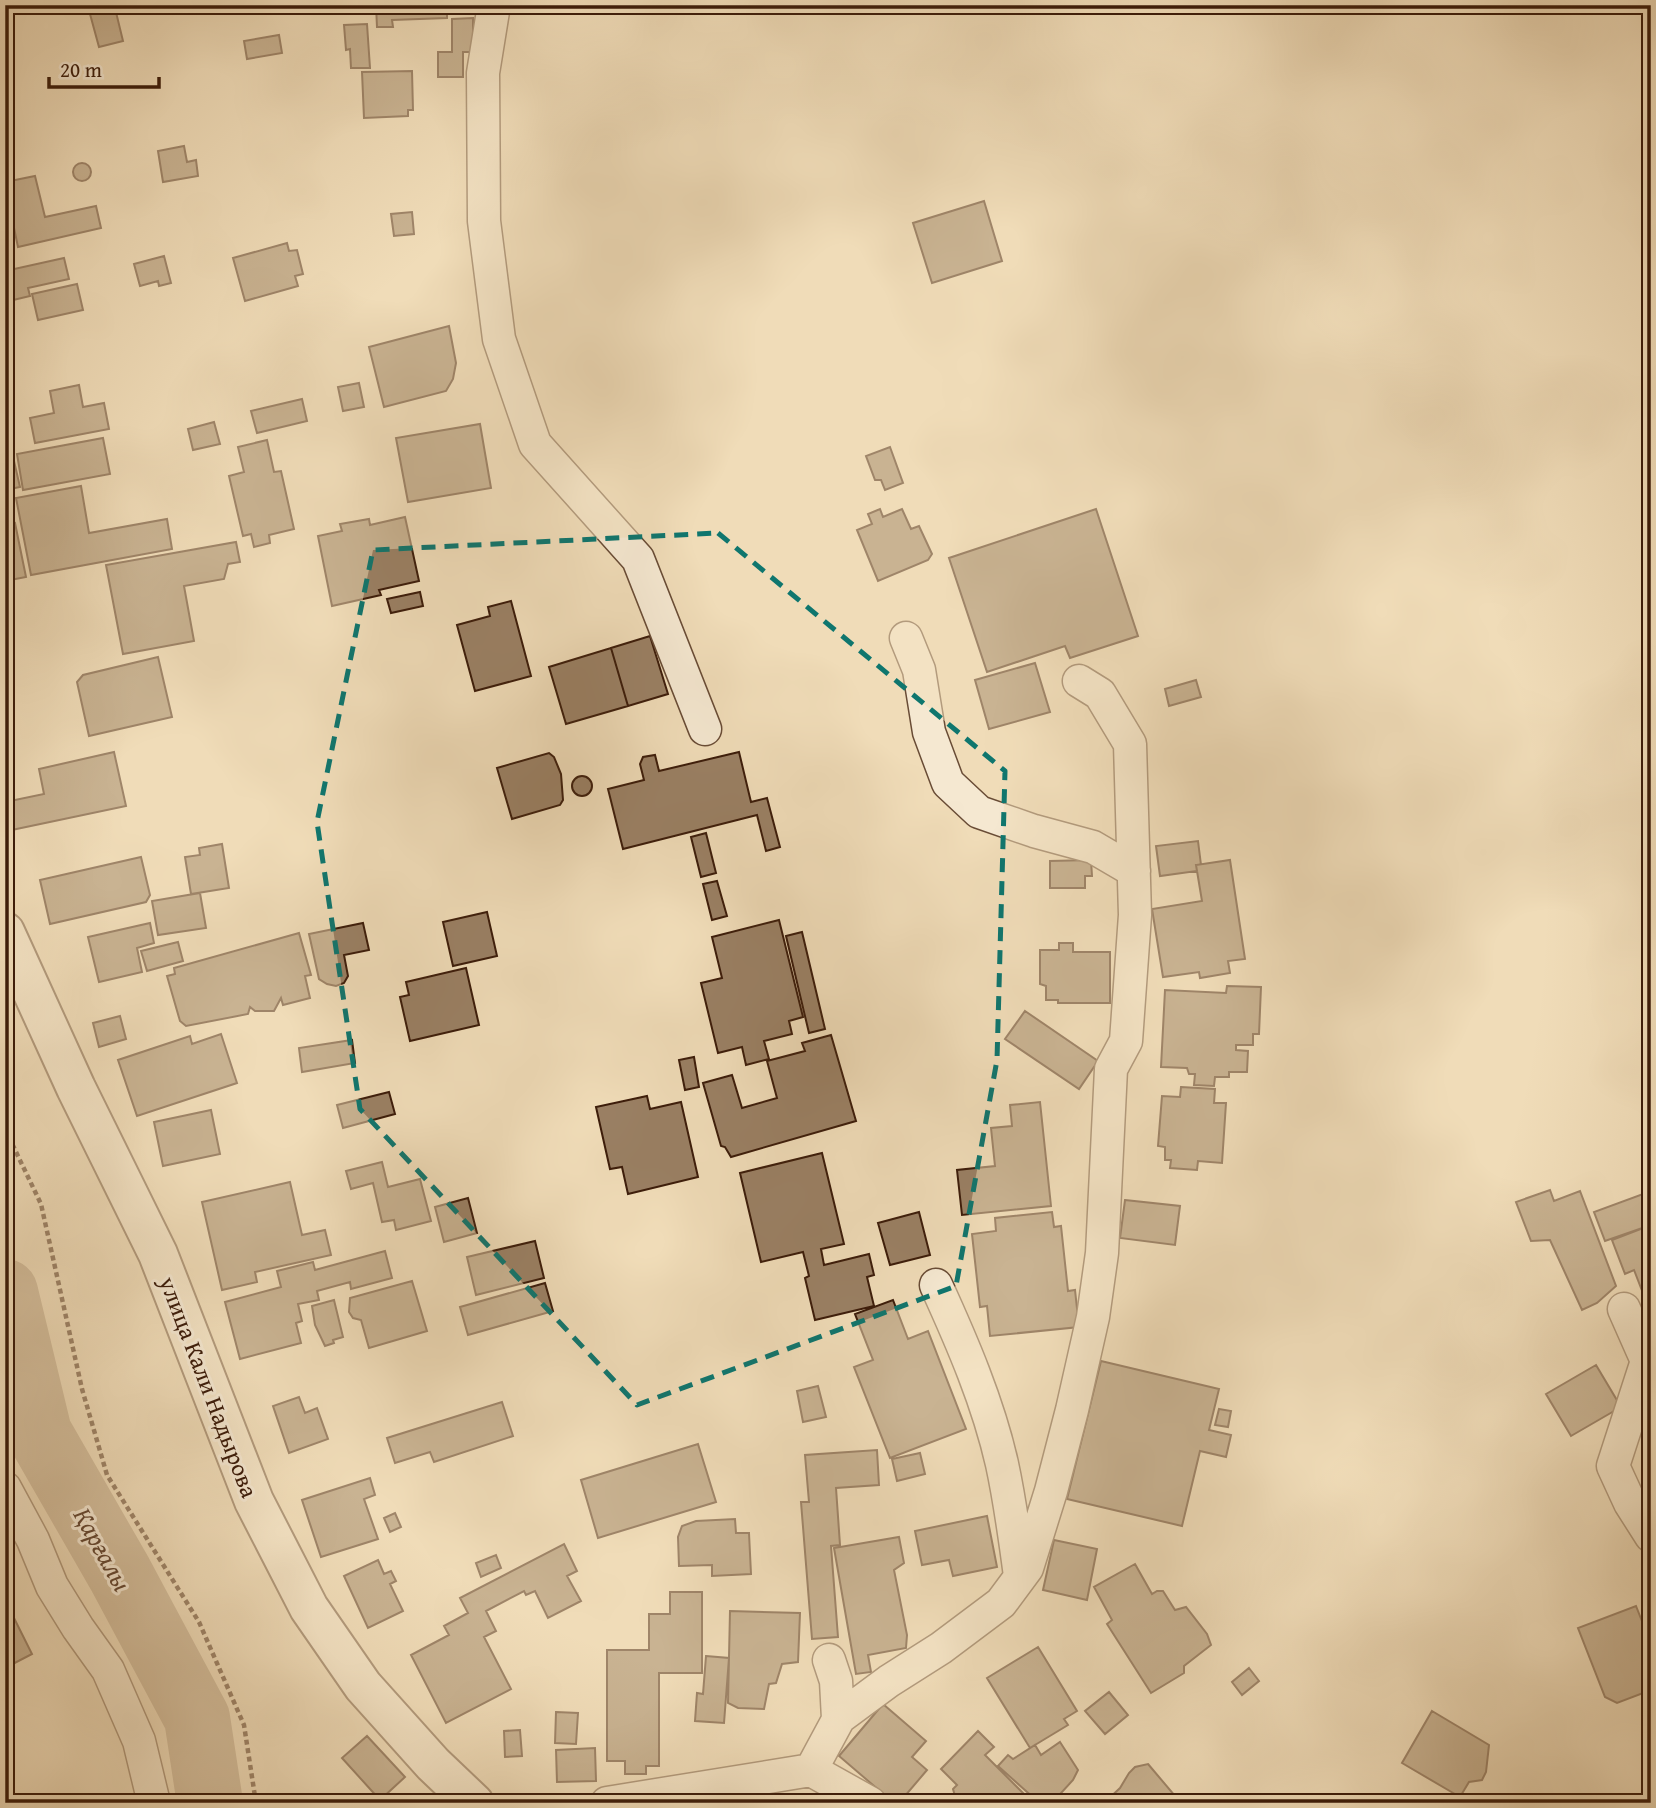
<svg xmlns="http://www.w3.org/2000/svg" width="1656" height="1808" font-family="'Gentium Book Plus',serif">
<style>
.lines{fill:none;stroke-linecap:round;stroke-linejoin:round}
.river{stroke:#b39b7d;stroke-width:66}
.building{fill:#9a8064;stroke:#3c1c0a;stroke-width:2}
.minor-casing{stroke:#694c36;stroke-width:35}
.tertiary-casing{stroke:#694c36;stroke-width:42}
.path{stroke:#3c1c0a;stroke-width:4.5;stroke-dasharray:5 3.5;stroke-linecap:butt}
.minor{stroke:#f5e8d1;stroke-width:32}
.tertiary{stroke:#f5e8d1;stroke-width:38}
.marked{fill:none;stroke:#0f766e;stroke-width:5;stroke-dasharray:14 9;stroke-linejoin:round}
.labels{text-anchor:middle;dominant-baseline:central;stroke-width:6;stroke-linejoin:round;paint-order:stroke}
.street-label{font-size:24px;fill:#3c1c0a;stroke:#f5e8d1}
.water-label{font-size:26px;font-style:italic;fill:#664832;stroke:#f5e8d1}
</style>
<rect width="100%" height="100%" fill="#f0dcb8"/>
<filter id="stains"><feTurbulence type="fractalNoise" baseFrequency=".00286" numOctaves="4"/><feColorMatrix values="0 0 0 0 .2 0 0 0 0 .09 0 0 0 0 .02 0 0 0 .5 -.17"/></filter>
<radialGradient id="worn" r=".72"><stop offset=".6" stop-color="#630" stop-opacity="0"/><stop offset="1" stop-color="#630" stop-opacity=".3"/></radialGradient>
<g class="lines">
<path class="river" d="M 5,1292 L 39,1433 L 120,1574 L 197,1718 L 210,1803"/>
</g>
<path class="building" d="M 376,5 L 450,5 L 450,13 L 447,13 L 447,18 L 392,20 L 393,27 L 377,27 Z
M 115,8 L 123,41 L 99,47 L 90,14 Z
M 473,18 L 473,52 L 463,52 L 463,77 L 438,77 L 438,52 L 452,52 L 452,19 Z
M 367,24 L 370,68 L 351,68 L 350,49 L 346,50 L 344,25 Z
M 279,35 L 282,53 L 247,59 L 244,41 Z
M 412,71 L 413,110 L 408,110 L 408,116 L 364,118 L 362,72 Z
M 184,146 L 187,162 L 196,160 L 198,176 L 163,182 L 158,151 Z
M73 172a9 9 0 1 1 18 0a9 9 0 1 1-18 0Z
M 35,176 L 45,217 L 96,206 L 101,228 L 18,247 L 14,228 L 5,230 L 5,182 Z
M 984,201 L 1002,261 L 932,283 L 913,223 Z
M 412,212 L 414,234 L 394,236 L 391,214 Z
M 287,243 L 289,251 L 297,250 L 303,274 L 295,276 L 298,286 L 245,301 L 233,258 Z
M 164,256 L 171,283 L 159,286 L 158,281 L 140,286 L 134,264 Z
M 64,258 L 69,279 L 28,288 L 30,296 L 5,302 L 5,271 Z
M 77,284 L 83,310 L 38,320 L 32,294 Z
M 449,326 L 456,363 L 453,379 L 446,391 L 384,407 L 369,347 Z
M 359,383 L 364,407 L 343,411 L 338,387 Z
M 79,385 L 83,407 L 104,403 L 109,429 L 35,443 L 30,418 L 54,413 L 50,391 Z
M 302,399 L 307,421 L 257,433 L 251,411 Z
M 214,422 L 220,444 L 193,450 L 188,429 Z
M 480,424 L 491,488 L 408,502 L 396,438 Z
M 5,435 L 8,435 L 20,487 L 5,490 Z
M 103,438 L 110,474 L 23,490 L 17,454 Z
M 267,440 L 274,472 L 281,471 L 294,529 L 269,535 L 270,543 L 254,547 L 251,534 L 243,536 L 229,476 L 244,472 L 238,447 Z
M 890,447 L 903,483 L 885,490 L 881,480 L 875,480 L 866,456 Z
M 81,486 L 89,533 L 167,519 L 172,549 L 31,575 L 16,498 Z
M 880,509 L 883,517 L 902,509 L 911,529 L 919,526 L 932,554 L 928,560 L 878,581 L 857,530 L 872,524 L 868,514 Z
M 1096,509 L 1138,636 L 1070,658 L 1065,646 L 987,672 L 949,558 Z
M 405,517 L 419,581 L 379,590 L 381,595 L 332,606 L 318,536 L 342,531 L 340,524 L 369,519 L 370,525 Z
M 15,523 L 26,577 L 5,581 L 5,525 Z
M 236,542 L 240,562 L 228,564 L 224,579 L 184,586 L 194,641 L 123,654 L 106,565 Z
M 420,592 L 423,606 L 391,613 L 387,599 Z
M 511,601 L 531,676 L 475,691 L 457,625 L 490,616 L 488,607 Z
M 650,636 L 668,694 L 628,706 L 611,648 Z
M 611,648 L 628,706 L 566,724 L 549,667 Z
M 158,657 L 172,717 L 89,736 L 77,682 L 83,675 Z
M 1035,663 L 1050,712 L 989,729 L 975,680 Z
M 1196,680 L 1201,697 L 1169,706 L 1165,689 Z
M 114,752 L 126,806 L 7,831 L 5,802 L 44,794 L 39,769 Z
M 739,752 L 751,802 L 767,798 L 780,847 L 766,851 L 757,815 L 623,849 L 608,789 L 644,780 L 640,764 L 643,757 L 655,755 L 659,771 Z
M 549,753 L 554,757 L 561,774 L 563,800 L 560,805 L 512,819 L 497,768 Z
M572 786a10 10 0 1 1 20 0a10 10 0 1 1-20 0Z
M 706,833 L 716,873 L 701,877 L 691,837 Z
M 1198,841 L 1201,865 L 1196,865 L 1197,871 L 1160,876 L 1156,846 Z
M 222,844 L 229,888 L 191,894 L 185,857 L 200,855 L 199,848 Z
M 141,857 L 150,895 L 146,902 L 50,924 L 40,880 Z
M 1091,860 L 1092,876 L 1085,876 L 1085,888 L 1050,888 L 1050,861 Z
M 1230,860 L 1245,959 L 1228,961 L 1230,973 L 1200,978 L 1199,972 L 1163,977 L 1152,909 L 1202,901 L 1196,865 Z
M 717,881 L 727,916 L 712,920 L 703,884 Z
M 200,893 L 206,928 L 158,935 L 152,901 Z
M 487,912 L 497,956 L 453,966 L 443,922 Z
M 779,920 L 803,1017 L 789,1021 L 792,1034 L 764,1041 L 769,1059 L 746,1065 L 742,1047 L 718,1053 L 701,983 L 722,978 L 712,937 Z
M 150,923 L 154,943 L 137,948 L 142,972 L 99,982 L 88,937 Z
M 363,923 L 369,950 L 344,955 L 348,976 L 344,983 L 336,986 L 327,984 L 319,979 L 309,934 Z
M 802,932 L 825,1029 L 809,1033 L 786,936 Z
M 299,933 L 311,975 L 305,976 L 310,998 L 283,1005 L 281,998 L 274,1011 L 255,1011 L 250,1007 L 248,1014 L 186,1026 L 180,1021 L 167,976 L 175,974 L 174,968 Z
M 178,942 L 183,961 L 147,971 L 141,951 Z
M 1059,943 L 1073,943 L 1073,952 L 1110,952 L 1110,1003 L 1058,1003 L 1058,1000 L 1046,1000 L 1046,986 L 1040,984 L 1040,950 L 1059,950 Z
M 466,968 L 479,1025 L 410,1041 L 400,997 L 409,995 L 406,982 Z
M 1227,986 L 1261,987 L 1259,1034 L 1253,1034 L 1253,1045 L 1236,1045 L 1236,1050 L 1248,1051 L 1247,1072 L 1229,1072 L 1229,1077 L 1215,1077 L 1214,1086 L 1194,1085 L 1195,1074 L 1189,1074 L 1187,1068 L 1161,1067 L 1165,990 L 1226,993 Z
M 1025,1011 L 1098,1061 L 1079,1089 L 1005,1039 Z
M 120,1016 L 126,1039 L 99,1047 L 93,1023 Z
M 221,1034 L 237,1083 L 137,1116 L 118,1060 L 190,1036 L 192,1044 Z
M 831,1035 L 856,1121 L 731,1157 L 725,1147 L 721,1146 L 703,1083 L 732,1075 L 742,1108 L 777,1098 L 767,1061 L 805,1051 L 802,1043 Z
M 352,1040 L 355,1063 L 302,1072 L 299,1048 Z
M 694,1057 L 699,1087 L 685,1090 L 679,1060 Z
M 1181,1087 L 1215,1089 L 1214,1103 L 1226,1103 L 1222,1163 L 1198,1161 L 1197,1170 L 1170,1168 L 1171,1160 L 1165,1160 L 1165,1147 L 1158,1146 L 1162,1096 L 1180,1097 Z
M 389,1092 L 395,1114 L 343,1128 L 337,1105 Z
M 647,1096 L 650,1109 L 681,1102 L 698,1177 L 628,1194 L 622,1167 L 610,1169 L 596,1107 Z
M 1040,1102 L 1051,1206 L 962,1215 L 957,1170 L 995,1166 L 991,1128 L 1012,1126 L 1010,1105 Z
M 211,1110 L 220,1154 L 163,1166 L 154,1122 Z
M 822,1153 L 844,1244 L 821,1249 L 824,1265 L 869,1254 L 874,1275 L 867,1277 L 874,1306 L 815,1320 L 805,1278 L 809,1276 L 803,1252 L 761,1262 L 740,1173 Z
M 382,1162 L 388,1187 L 420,1179 L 431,1221 L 396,1230 L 394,1220 L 382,1222 L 373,1183 L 351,1189 L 346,1171 Z
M 290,1182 L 302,1235 L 325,1230 L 331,1255 L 255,1272 L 257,1282 L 222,1290 L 202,1202 Z
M 1550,1190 L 1554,1201 L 1580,1191 L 1616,1286 L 1597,1303 L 1582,1310 L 1550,1240 L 1531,1241 L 1516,1202 Z
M 1643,1194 L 1651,1216 L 1651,1225 L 1605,1241 L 1594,1212 Z
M 468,1198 L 477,1233 L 444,1242 L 435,1207 Z
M 1125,1200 L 1180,1206 L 1175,1245 L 1120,1238 Z
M 919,1212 L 930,1255 L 890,1265 L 878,1223 Z
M 1052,1212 L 1054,1227 L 1061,1226 L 1068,1291 L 1075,1290 L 1079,1327 L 990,1336 L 987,1306 L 980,1307 L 972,1234 L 996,1231 L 995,1218 Z
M 1651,1225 L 1651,1314 L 1634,1270 L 1625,1274 L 1612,1240 Z
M 535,1241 L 544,1278 L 476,1295 L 467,1257 Z
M 385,1251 L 392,1278 L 351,1289 L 350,1282 L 317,1291 L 319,1300 L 298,1304 L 302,1321 L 296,1323 L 301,1343 L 240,1359 L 225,1302 L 281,1287 L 277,1271 L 313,1262 L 315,1270 Z
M 412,1281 L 427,1331 L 369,1348 L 361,1320 L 353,1318 L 349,1312 L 350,1298 Z
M 545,1283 L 553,1311 L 468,1335 L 460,1307 Z
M 334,1300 L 343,1337 L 333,1340 L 334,1343 L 325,1346 L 315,1325 L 312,1306 Z
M 893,1300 L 908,1339 L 928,1331 L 966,1429 L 890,1458 L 854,1367 L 873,1360 L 855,1314 Z
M 1101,1361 L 1219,1389 L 1209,1430 L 1231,1435 L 1226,1457 L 1200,1451 L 1182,1526 L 1067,1499 Z
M 1596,1365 L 1621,1407 L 1571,1436 L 1546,1394 Z
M 818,1386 L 826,1417 L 803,1422 L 797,1391 Z
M 299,1397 L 305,1413 L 317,1408 L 328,1439 L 289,1453 L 273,1406 Z
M 502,1402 L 513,1436 L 434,1462 L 430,1452 L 395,1463 L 387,1438 Z
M 1219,1409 L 1231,1411 L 1228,1427 L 1215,1425 Z
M 698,1444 L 716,1502 L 598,1538 L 581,1480 Z
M 877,1450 L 879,1485 L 836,1488 L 840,1545 L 831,1546 L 838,1637 L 812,1639 L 801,1502 L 809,1502 L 805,1455 Z
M 920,1453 L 925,1474 L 897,1481 L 892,1459 Z
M 370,1478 L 375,1495 L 364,1499 L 378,1539 L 321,1557 L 302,1500 Z
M 395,1513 L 401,1527 L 390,1532 L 384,1518 Z
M 987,1516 L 997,1567 L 953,1576 L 949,1560 L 922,1565 L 915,1531 Z
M 735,1519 L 736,1533 L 749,1533 L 751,1574 L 712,1576 L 712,1565 L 679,1566 L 678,1537 L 682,1526 L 696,1521 Z
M 899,1537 L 904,1563 L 894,1570 L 907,1635 L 906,1648 L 868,1655 L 871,1672 L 856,1674 L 834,1548 Z
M 1054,1540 L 1097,1549 L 1087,1600 L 1043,1590 Z
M 564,1544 L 577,1571 L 567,1576 L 581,1601 L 548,1618 L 535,1591 L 526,1595 L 524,1591 L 486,1611 L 496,1631 L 484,1637 L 511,1689 L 446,1723 L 411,1655 L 449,1635 L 444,1626 L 468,1613 L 460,1598 Z
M 496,1555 L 501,1568 L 481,1577 L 476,1563 Z
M 378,1560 L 384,1574 L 391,1571 L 396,1581 L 390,1584 L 403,1611 L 368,1628 L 344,1576 Z
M 1135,1564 L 1152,1594 L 1157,1591 L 1163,1591 L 1175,1610 L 1186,1607 L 1207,1634 L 1211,1645 L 1184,1666 L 1184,1673 L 1151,1693 L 1107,1624 L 1112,1620 L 1094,1587 Z
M 670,1592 L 702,1592 L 702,1673 L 659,1673 L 659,1766 L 646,1766 L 646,1774 L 625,1774 L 625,1761 L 607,1761 L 607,1650 L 649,1650 L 649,1614 L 670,1614 Z
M 5,1600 L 32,1654 L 5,1668 Z
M 1636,1606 L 1651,1644 L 1651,1690 L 1617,1703 L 1605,1697 L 1578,1628 Z
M 730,1611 L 800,1613 L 798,1662 L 782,1664 L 776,1683 L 769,1684 L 764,1709 L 738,1708 L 728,1703 Z
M 1038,1647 L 1077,1711 L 1064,1719 L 1068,1725 L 1030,1748 L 987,1678 Z
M 706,1656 L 729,1658 L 724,1723 L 695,1721 L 697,1693 L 703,1694 Z
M 1249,1668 L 1259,1681 L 1242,1695 L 1232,1682 Z
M 1109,1692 L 1128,1715 L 1105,1734 L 1085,1711 Z
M 883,1704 L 926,1741 L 912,1757 L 927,1770 L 899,1803 L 894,1803 L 839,1756 Z
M 1432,1711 L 1489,1745 L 1486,1772 L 1482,1780 L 1469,1782 L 1460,1797 L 1402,1763 Z
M 556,1712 L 578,1713 L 576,1744 L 555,1743 Z
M 520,1730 L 522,1756 L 505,1757 L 504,1731 Z
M 978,1731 L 994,1747 L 985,1755 L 1033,1803 L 957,1803 L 953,1789 L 957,1785 L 941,1769 Z
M 367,1736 L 405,1777 L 380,1800 L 342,1758 Z
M 1060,1742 L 1078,1770 L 1073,1780 L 1052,1803 L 1034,1803 L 1036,1800 L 998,1766 L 1008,1755 L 1013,1759 L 1035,1745 L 1041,1755 Z
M 595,1748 L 596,1781 L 557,1782 L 556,1750 Z
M 1148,1764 L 1181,1803 L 1104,1803 L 1120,1788 L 1129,1773 L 1135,1767 Z"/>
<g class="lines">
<defs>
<path id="minor" d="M 494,5 L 483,73 L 484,221 L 499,339 L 535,444 L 638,559 L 705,729
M 906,638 L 919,670 L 929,732 L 948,783 L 979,812 L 1034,831 L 1093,847 L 1134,871
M 936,1285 C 962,1342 988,1402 1002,1464 C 1010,1501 1015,1538 1020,1576
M 1624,1309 L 1647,1361 L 1613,1466 L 1630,1503 L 1651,1536
M 5,1488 L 33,1540 L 52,1586 L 78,1628 L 108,1670 L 139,1741 L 154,1803
M 829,1660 L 836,1681 L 838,1719
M 811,1770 L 870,1803
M 607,1803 L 811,1770 L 839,1718 L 889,1681 L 941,1648 L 1001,1603 L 1027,1568 L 1051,1491 L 1072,1410 L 1093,1317 L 1102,1253 L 1111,1069 L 1126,1041 L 1135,915 L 1130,744 L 1100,694 L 1079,681"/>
<path id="tertiary" d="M 5,932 L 76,1088 L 158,1254 L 254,1501 L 309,1608 L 363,1686 L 433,1764 L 474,1803"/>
</defs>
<use href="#minor" class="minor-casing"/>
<use href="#tertiary" class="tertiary-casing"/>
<path class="path" d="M 5,1129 L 41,1204 L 82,1389 L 107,1475 L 199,1622 L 244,1725 L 256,1803"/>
<use href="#minor" class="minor"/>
<use href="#tertiary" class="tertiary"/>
</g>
<path d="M0 0H1656V1808H0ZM 718,533 L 1005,771 L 997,1060 L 956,1286 L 637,1405 L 360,1109 L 317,822 L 373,550 Z" fill="#f0dcb8" fill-opacity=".55" fill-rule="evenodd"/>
<path class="marked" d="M 718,533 L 1005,771 L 997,1060 L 956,1286 L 637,1405 L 360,1109 L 317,822 L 373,550 Z"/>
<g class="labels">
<g class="street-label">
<text transform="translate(209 1387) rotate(69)">улица Кали Надырова</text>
</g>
<g class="water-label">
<text transform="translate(103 1549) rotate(61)">Қарғалы</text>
</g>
</g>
<rect width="1656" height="1808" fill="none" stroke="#f0dcb8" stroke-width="28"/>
<rect x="7" y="7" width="1642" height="1794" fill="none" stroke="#3c1c0a" stroke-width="3.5"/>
<rect x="14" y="14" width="1628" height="1780" fill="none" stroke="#3c1c0a" stroke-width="2"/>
<path d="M49 77v10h110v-10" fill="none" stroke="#3c1c0a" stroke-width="3.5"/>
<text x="60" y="77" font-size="21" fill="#3c1c0a" stroke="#f5e8d1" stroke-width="5" paint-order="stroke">20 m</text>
<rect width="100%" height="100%" filter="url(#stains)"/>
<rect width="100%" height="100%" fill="url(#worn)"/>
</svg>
